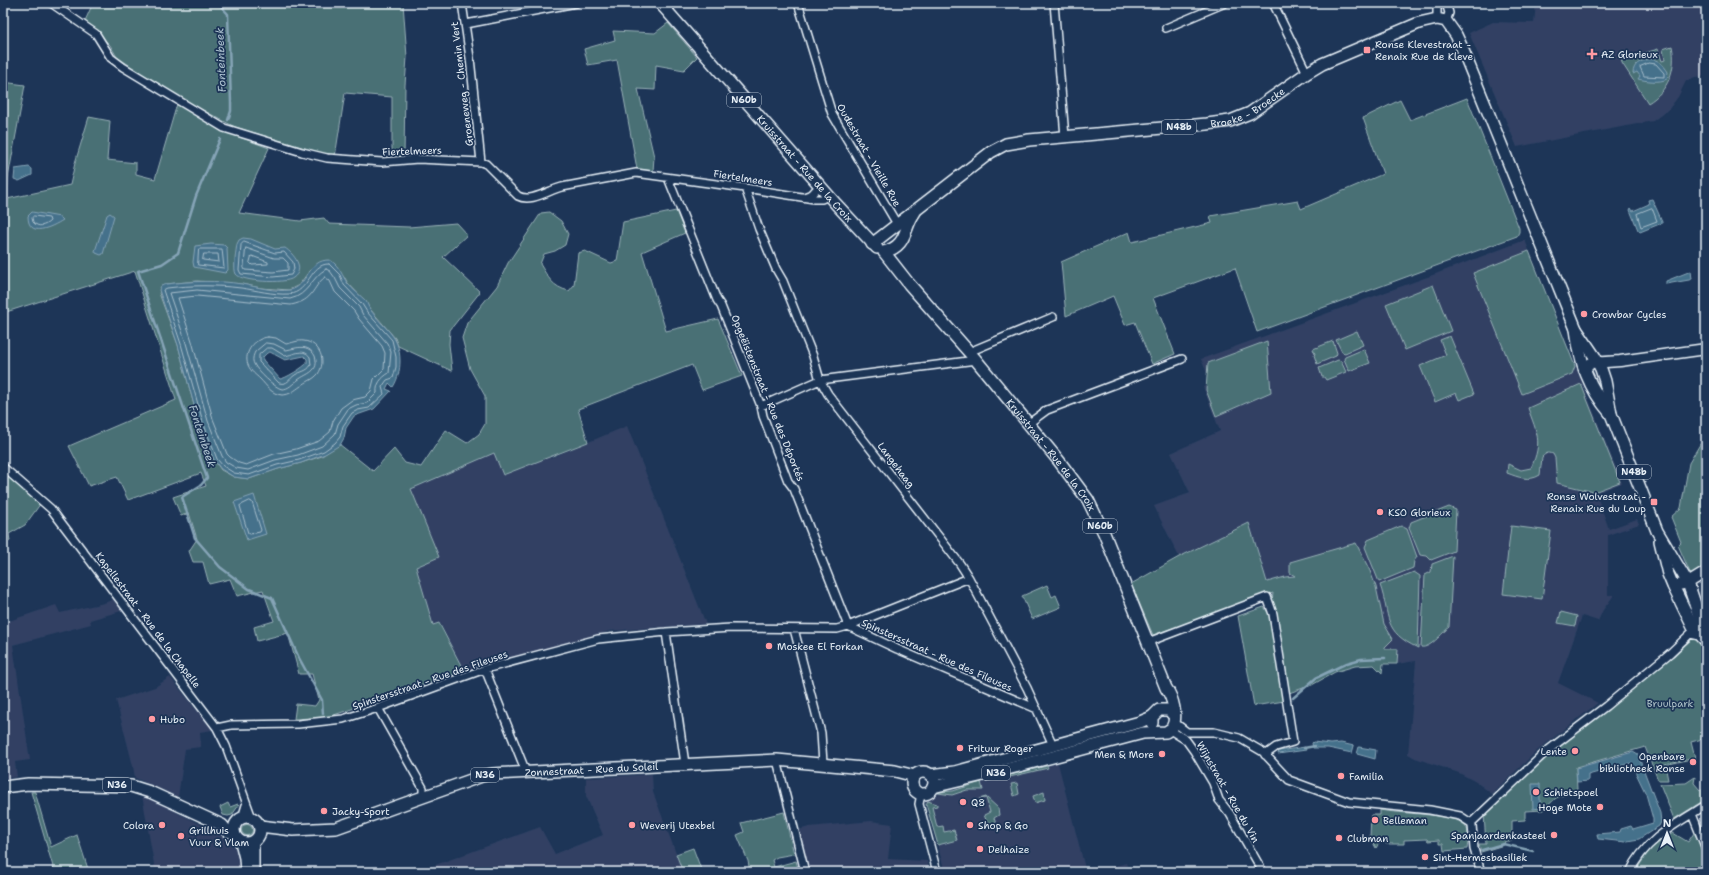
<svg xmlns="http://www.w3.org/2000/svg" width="1709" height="875" font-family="'Shantell Sans',sans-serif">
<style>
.built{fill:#304164}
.green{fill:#487075;stroke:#98b0b6}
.water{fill:#45718b;stroke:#86a4b7;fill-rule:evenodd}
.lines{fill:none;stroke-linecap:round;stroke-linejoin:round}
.shore{stroke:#a7becc;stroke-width:1}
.stream{stroke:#86a4b7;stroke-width:2.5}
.street-casing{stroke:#e8f1f8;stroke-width:10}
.secondary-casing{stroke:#e8f1f8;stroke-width:13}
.primary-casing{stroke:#e8f1f8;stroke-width:14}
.street{stroke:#1d3557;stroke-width:7}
.secondary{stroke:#1d3557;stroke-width:10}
.primary{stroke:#1d3557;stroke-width:11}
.poi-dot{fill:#ff9aa2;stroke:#1d3557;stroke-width:1.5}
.labels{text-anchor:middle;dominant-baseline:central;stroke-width:3.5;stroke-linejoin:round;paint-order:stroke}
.shield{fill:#1d3557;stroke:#abb9c8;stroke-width:1}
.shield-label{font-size:9px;font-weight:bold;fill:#e8f1f8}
.poi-label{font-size:10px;fill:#e8f1f8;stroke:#1d3557;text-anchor:start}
.street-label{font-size:10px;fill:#e8f1f8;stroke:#1d3557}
.park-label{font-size:10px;fill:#b0c4ca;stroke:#1d3557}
.water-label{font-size:11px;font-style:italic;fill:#afc4d2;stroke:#1d3557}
</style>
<rect width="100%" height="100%" fill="#1d3557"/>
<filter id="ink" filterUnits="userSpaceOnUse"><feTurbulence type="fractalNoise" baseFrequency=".025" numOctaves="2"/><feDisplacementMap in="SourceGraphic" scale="8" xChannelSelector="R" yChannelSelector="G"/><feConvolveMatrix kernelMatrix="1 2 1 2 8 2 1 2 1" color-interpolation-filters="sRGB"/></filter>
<g filter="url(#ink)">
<path class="built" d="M 1536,3 L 1706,3 L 1706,76 L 1695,77 L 1686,81 L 1678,97 L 1669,109 L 1653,121 L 1517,147 L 1469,33 L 1493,22 L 1534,23 Z
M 1525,240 L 1622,483 L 1596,493 L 1609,529 L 1637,519 L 1639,524 L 1608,535 L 1608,595 L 1614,595 L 1603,610 L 1598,621 L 1582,616 L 1558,683 L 1598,703 L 1537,751 L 1492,794 L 1476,782 L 1459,773 L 1415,758 L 1408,754 L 1416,661 L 1397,664 L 1398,649 L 1372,650 L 1285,577 L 1267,582 L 1249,523 L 1179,557 L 1154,506 L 1190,493 L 1171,453 L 1220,431 L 1203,387 L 1211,383 L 1201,359 L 1430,276 Z
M 627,426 L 706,624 L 610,631 L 464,671 L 440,623 L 433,625 L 416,567 L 438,557 L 411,489 L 494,453 L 503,475 L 549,456 L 550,458 Z
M 117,598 L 125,610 L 90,620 L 91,624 L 13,645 L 30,760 L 15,762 L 17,777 L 3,779 L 3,623 L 56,605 L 60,613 L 104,603 Z
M 170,677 L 213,730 L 200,732 L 201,747 L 185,749 L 178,797 L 135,778 L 133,766 L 116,700 L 155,687 Z
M 1058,763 L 1086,872 L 945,872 L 925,801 L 940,793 Z
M 652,774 L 653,792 L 683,872 L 416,872 L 540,827 L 555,854 L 603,835 L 586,796 L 586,778 Z
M 142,795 L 218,833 L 230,842 L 240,854 L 241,872 L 149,872 L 155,870 Z
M 871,821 L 892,824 L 888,859 L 927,861 L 930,872 L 808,872 L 798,830 L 809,827 Z
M 1126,863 L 1129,872 L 1095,872 Z"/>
<path class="green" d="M 93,3 L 403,3 L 407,57 L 405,85 L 404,158 L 392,158 L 392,97 L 345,93 L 335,157 L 235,127 L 174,95 L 117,57 L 110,45 L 85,21 Z
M 668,23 L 697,57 L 684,70 L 656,65 L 655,90 L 638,89 L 654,157 L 653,171 L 637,169 L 617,60 L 588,65 L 584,49 L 615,40 L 613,31 L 655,33 Z
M 1672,46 C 1677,69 1668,91 1648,103 L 1622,63 L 1621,58 L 1626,59 L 1658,49 L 1662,61 L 1665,60 L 1663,49 Z
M 3,82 L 25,85 L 8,178 L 7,199 L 70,185 L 75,163 L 89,117 L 110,121 L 107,160 L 136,163 L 136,174 L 155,179 L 177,104 L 223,131 L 269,148 L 239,213 L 300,221 L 324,218 L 329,224 L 409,227 L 456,223 L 467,235 L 443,257 L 480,292 L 450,330 L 449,344 L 452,371 L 398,346 L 395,338 L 370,309 L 365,301 L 347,282 L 345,278 L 310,270 L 299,285 L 289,290 L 261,288 L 241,284 L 197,281 L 166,284 L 159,293 L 178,345 L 199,424 L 214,460 L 221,470 L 234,477 L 249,479 L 278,469 L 301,463 L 322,456 L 339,444 L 373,471 L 394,449 L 405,463 L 421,467 L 446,430 L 467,443 L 479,434 L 485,424 L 485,396 L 470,369 L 462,338 L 467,323 L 497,286 L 508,263 L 541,213 L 549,212 L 561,221 L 568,234 L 565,245 L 555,251 L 544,254 L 540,264 C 548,277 552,287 569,291 L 574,285 L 578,253 L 585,251 L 611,263 L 617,261 L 623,222 L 676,211 L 685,233 L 642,252 L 666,331 L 718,319 L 742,376 L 702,390 L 692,365 L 578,409 L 588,442 L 503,475 L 494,453 L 411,489 L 439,557 L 416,567 L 433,625 L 439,623 L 464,671 L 328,717 L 294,719 L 296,704 L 315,706 L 319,700 L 312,674 L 299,674 L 288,633 L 257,641 L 254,627 L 274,621 L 263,590 L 237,596 L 230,579 L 209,584 L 203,562 L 193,562 L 189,551 L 197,539 L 189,513 L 181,516 L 173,497 L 206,486 L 201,473 L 128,500 L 117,477 L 89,486 L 69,446 L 176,400 L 135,271 L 3,313 Z
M 1467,98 L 1519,228 L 1519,232 L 1517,236 L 1257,332 L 1235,268 L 1153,298 L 1175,354 L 1152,364 L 1135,322 L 1125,325 L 1113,296 L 1066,316 L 1061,262 L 1129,232 L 1132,242 L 1212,223 L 1210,216 L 1298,201 L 1301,209 L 1383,174 L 1363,118 L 1400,100 L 1410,120 Z
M 1529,251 L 1575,366 L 1572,374 L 1522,394 L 1473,273 Z
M 1433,285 L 1451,331 L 1405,350 L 1386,304 Z
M 1357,331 L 1363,345 L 1345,353 L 1342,352 L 1336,340 Z
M 1450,336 L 1474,394 L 1459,400 L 1456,393 L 1435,402 L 1420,366 L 1446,355 L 1440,340 Z
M 1267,341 L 1271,392 L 1216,416 L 1206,390 L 1208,363 Z
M 1333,341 L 1337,353 L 1336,356 L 1317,364 L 1314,355 L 1315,354 L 1313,349 Z
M 1364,349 L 1370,363 L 1349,371 L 1344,359 L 1345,357 Z
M 1338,360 L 1341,361 L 1346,372 L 1326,380 L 1324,377 L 1322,377 L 1319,368 Z
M 1581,384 L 1620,482 L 1594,492 L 1557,483 L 1555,458 L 1553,454 C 1548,452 1546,453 1542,457 L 1540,475 C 1529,482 1518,477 1507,473 L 1508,464 L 1521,470 L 1531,468 C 1543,441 1537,434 1528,408 Z
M 1706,434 L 1706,566 L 1691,575 L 1678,545 L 1681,542 L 1671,517 L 1681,508 L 1689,463 Z
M 7,475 L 41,503 L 25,525 L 9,534 L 10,541 L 3,544 L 3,480 Z
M 1449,507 L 1456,510 L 1454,551 L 1431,560 L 1427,556 L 1420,555 L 1409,528 L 1411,522 Z
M 1249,523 L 1267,582 L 1285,577 L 1295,576 L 1290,573 L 1290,562 L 1356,543 L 1370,571 L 1376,587 L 1384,624 L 1393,639 L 1385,647 L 1385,649 L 1398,649 L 1397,664 L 1383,664 L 1382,673 L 1374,665 L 1355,666 L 1335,672 L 1312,685 L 1289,693 L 1272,602 L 1273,593 L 1153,635 L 1131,584 L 1179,557 Z
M 1401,526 L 1407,529 L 1417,557 L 1414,561 L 1413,568 L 1379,582 L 1365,547 L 1368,540 Z
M 1511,526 L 1551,531 L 1542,599 L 1503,594 Z
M 1453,556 L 1449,627 C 1442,633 1430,649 1421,647 L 1425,575 L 1431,572 L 1432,564 Z
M 1414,572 L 1420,576 L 1418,648 C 1382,631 1391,617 1380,585 Z
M 1047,585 L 1052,597 L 1056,595 L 1061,607 L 1032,619 L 1022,596 Z
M 1264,607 L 1269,614 L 1284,701 L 1254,706 L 1238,616 Z
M 1561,612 L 1577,616 L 1575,626 L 1558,623 Z
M 1696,636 L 1706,652 L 1706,738 L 1691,742 L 1695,758 L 1665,765 L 1668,780 L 1658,780 L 1645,747 L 1576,767 L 1577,790 L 1556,798 L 1543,810 L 1525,811 L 1525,820 L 1512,821 L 1512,841 L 1505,841 L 1504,845 L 1481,852 L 1479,844 L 1486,844 L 1484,814 L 1552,752 Z
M 1047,766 L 1048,768 L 997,780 L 997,778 Z
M 1695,777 L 1694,783 L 1700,790 L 1706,787 L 1706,799 L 1674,819 L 1660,784 L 1686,783 Z
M 981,782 L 983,790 L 967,790 L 952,795 L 938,793 L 939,792 L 953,791 Z
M 1017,783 L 1019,794 L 1014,796 L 1011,784 Z
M 31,792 L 35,792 L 51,847 L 77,835 L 89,872 L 44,872 L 54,870 Z
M 1044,792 L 1045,800 L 1035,803 L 1033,796 Z
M 986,797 L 998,808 L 999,815 L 994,818 L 997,827 L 992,828 L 990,822 L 987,822 L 984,815 L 990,812 L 986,798 L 979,799 Z
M 928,801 L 937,804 L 937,806 L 932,807 L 937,827 L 943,826 L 944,832 L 954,830 L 957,840 L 938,845 L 926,804 Z
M 228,803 L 230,807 L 238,804 L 239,805 L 232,815 L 228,816 L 223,815 L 220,807 Z
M 1380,810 C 1398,814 1453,813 1465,825 C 1470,831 1468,842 1467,849 L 1444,851 L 1443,844 L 1439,844 L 1439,840 L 1428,841 L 1427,839 L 1404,840 L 1404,844 L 1386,844 L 1385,840 L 1381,840 L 1376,848 L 1370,837 L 1371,815 L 1380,815 Z
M 784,812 L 794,854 L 777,857 L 772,860 L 774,867 L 796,861 L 799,872 L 750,872 L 748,861 L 737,835 L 744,832 L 741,823 Z
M241.5 830a5.5 5.5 0 1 1 11 0a5.5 5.5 0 1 1-11 0Z
M 1673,833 L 1688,842 L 1694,833 C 1702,845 1706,858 1706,872 L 1635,872 L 1650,849 Z
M 693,848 L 702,872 L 683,872 L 676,854 Z"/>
<path class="water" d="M 1649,59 C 1658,59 1663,64 1668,72 L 1667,79 C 1660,83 1646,81 1638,79 L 1640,76 L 1637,72 L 1633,74 C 1633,64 1640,61 1649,59 Z
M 29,167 L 32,169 L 32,175 L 19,181 L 14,179 L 15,169 Z
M 1652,199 L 1662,221 L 1662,223 L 1640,232 L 1638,230 L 1630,210 L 1631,208 L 1633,211 L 1649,204 L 1648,200 Z
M 32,212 L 60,217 L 63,220 C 52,227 28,239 28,216 Z
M 110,213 L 114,216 L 103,254 L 101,255 L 96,253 L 95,251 L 107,215 Z
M 243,238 L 251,239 L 275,249 L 285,248 C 294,254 306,269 293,278 C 286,284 241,282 236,274 C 233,269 236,250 237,244 L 239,240 Z
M 211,244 L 224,245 L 227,248 L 228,270 L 225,273 L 194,267 L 193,262 L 195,246 Z
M 330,260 C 340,266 342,276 348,284 C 353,290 360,295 366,301 C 368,304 368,307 370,309 C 383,329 400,334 400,361 C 400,370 398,379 393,387 L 389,383 L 386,389 L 391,391 L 374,409 L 354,416 L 346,428 L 344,438 L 340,445 L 325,454 L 301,463 L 278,469 L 249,479 L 234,477 L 221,469 L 214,460 L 199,424 L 178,345 L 159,290 L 161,286 L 166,284 C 191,281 217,280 242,284 C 257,287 275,292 290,290 C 308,287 307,259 330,260 ZM 270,352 L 285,360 L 304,356 L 307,359 L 307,363 C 304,367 285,379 280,379 L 263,360 L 263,357 L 267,353 Z
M 1691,271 L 1692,279 L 1689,280 L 1666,284 L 1666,281 Z
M 254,495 L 266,534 L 247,540 L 234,502 Z
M 1313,742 L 1331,744 L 1341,743 L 1354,746 L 1352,753 L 1328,748 L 1313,748 L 1312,743 Z
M 1305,747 L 1306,750 L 1278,754 L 1279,751 Z
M 1359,747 L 1376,750 L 1375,759 L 1357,754 Z
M 1633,752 L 1638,755 L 1660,813 L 1661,822 L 1659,826 L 1639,839 L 1627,841 L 1626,842 L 1598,839 L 1597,834 L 1620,832 L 1621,829 L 1631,826 L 1633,829 L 1653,823 L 1653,819 L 1646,794 L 1631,763 L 1588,775 L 1588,781 L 1577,782 L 1576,768 Z
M 1532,784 L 1540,784 L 1540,808 L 1533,809 Z"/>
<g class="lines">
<path class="shore" d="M 1649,63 L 1656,64 L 1664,73 L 1664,77 L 1644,76 L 1640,67 Z
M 1652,208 L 1657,221 L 1641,227 L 1637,214 Z
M 34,216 L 49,218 L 50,221 C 45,226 38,228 33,222 L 32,218 Z
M 244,242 L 275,253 L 284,252 L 293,262 L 294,269 L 291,275 L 273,277 L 241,274 L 239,270 L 241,245 Z
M 246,248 L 274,258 L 283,258 L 288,263 L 288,270 L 273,272 L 245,270 L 244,268 Z
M 199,249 L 222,249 L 224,268 L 198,265 Z
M 204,254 L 218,254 L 219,262 L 203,260 Z
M 252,256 L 268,262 L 268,264 L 252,265 L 250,263 Z
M 329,264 L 340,275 L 344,285 L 362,304 L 367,312 L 392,340 L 396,357 L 396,367 L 393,378 L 387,380 L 382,387 L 384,394 L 369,408 L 358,410 L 352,413 L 343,426 L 340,437 L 335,443 L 324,451 L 299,460 L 277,465 L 249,475 L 234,473 L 223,466 L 217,459 L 203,422 L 181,344 L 163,290 L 167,288 C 192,285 216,285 241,288 C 256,290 273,295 289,294 C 309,293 310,263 329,264 Z
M 326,269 L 330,271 L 335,278 L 340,288 L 359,307 L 363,315 L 387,343 L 391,352 L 389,373 C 381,378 376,384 377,393 L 367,403 L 356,405 L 348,409 L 338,424 L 335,434 L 322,446 L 298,455 L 275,460 L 248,470 L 236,468 L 226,462 L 222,456 L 208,421 L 186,343 L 169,293 L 197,290 L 290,299 C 309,295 311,277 326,269 Z
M 325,277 L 330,281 L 335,292 L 354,311 L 359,319 L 382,346 L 385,353 L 384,369 L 374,379 L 371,391 L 365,397 L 352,400 L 341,408 L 333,421 L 330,432 L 319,441 L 296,449 L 274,454 L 246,465 L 239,463 L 230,457 L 227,454 L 213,419 L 192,341 L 178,298 L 197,296 L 291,305 C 315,300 311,288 325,277 Z
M 268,337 L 276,338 L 286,344 C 292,343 298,340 304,341 C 320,343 327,361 318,374 C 313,380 307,381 301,386 C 295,390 290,395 282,395 C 271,394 267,386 260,379 C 256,375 251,372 248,365 C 243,352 255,338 268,337 Z
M 266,343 L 274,344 L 286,350 C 297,348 308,343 315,356 C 320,372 307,373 298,380 C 292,384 289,389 282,389 C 275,388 257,371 254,364 C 252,360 253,356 255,352 Z
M 267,348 L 272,348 L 285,356 C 295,354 304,348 310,357 L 311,365 C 307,372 301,371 295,375 C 289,379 288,385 279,383 L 259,362 L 259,355 Z
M 250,501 L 252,502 L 261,530 L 260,532 L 250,534 L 248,533 L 240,506 Z"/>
<path class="stream" d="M 218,3 L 228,14 L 231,103 L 231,111 L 228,120
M 220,139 L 196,196 L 178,253 L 162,264 L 138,271 L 207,478 L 201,485 L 182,497 L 195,538 L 220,567 L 249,589 L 272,598 L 299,658 L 322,700 L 323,714
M 1293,698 L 1316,678 L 1347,663 L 1361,659 L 1385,658
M 1304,748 L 1315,746
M 1482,850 L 1503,844 L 1533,851"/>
<defs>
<path id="street" d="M 51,3 L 96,34 L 111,58 L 123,67 L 224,128 L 302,152 L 327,158 L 382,162 L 418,159 L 481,162 L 486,164 L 518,196 C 531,203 549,190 562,187 L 636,173 L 745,188 L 814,199 L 822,199 L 829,195
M 462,3 L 470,58 L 481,162
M 798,3 L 832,114 L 897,224
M 1054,3 L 1065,137
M 1273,3 L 1307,73
M 1437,3 L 1437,19
M 1446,3 L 1449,13 L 1446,21
M 466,24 L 576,3
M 1166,28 L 1225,3
M 668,178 L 717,300 L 721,306 L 761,406 L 763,416 L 788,481 L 794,489 L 848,626
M 745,188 L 759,229 L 776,269 L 783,281 L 813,356 L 820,380 L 828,394 L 960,564 L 969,578 L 1027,688 L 1053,745
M 804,197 L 812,194 L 820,185
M 969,352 L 1053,317
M 761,406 L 820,380 L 976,360
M 1028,424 L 1047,410 L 1182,359
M 3,467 L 51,509 L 217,728 L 226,746 L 252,818
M 848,626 L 897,649 L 1037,709
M 794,629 L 821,733 L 823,763
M 666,632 L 685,764
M 1148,642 L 1267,597 L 1273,614 L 1293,742 L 1276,747 L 1265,755
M 485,669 L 526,772
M 378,708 L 423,788 L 423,796
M 1174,722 L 1187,732 L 1214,732 L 1239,738 L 1263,752 L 1289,780 L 1349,802 L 1430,810 L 1460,816 L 1471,823 L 1472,825 L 1474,849 L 1481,872
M 217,728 L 231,725 L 298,724 L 343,719 L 378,708 L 485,669 L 598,639 L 666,632 L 731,628 L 837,629 L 848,626 L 969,578
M 1170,730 L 1186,740 L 1194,751 L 1213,783 L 1219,800 L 1230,814 L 1263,872
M 777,760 L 805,872
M 921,794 L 919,804 L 937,872
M 1692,814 L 1706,849
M 242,818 L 246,805
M 1471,823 L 1547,751 L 1606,706 L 1670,653 L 1690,634 L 1700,636
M 1630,872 C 1645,839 1676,824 1706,805"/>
<path id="secondary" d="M 1584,370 L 1591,363 L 1620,361 L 1706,349
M 1673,586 L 1688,583 L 1706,572"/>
<g id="primary">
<path id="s1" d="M 660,3 L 836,204 L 877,248"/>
<path id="s2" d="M 872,244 L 991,152 L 1006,144 L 1029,140 L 1207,124 L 1230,121 L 1250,113 L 1307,73 L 1322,64 L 1419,23 L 1437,19 L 1446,21 L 1456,35 L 1462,48 L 1576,329 C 1580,363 1588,387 1611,414"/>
<path id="s3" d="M 884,252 L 909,284 L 976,360 L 1059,461 L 1088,500 L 1104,533 L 1166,688 C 1173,698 1178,717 1172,728 L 1166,732 L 1143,733 L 996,772 L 933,787"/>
<path d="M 884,252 C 908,246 903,228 915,212"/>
<path d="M 1576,329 L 1595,357 L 1601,369 L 1605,381 L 1611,414 L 1657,531 L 1688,583 L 1703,628 L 1703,636"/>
<path d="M 1660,541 L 1668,574 L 1673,586 L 1693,627 L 1704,639"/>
<path d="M 1152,723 L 1152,717 L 1159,710 L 1169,710 L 1174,716"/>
<circle cx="923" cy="783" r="11"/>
<path d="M 930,775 L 955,772 L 1140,722 L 1152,717"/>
<path d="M 3,787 L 28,784 L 131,786 L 150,792 L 222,825 L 227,831 L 234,833"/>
<circle cx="247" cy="830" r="13"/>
<path id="s4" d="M 260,826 L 293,830 L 336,828 L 482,776 L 492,774 L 777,760 L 895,771 L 915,776"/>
<path d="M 241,842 L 245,858 L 246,872"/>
<path d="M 253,842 L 253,871"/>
</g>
</defs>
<use href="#street" class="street-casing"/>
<use href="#secondary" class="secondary-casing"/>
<use href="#primary" class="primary-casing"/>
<use href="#street" class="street"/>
<use href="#secondary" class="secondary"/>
<use href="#primary" class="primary"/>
</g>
</g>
<g class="poi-dot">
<rect x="1363" y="46" width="8" height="8" rx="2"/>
<path d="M1590 48h4v4h4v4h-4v4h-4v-4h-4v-4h4z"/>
<circle cx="1584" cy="314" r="4"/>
<rect x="1650" y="498" width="8" height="8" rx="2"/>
<circle cx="1380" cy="512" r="4"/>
<circle cx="769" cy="646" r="4"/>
<circle cx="152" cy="719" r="4"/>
<circle cx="960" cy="748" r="4"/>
<circle cx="1575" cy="751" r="4"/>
<circle cx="1162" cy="754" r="4"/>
<circle cx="1693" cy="762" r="4"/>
<circle cx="1341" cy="776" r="4"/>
<circle cx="1536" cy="792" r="4"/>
<circle cx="963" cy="802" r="4"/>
<circle cx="1600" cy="807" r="4"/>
<circle cx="324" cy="811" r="4"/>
<circle cx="1375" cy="820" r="4"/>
<circle cx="162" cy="825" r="4"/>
<circle cx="632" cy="825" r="4"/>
<circle cx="970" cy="825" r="4"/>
<circle cx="1554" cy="835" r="4"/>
<circle cx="181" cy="836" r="4"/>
<circle cx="1339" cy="838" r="4"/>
<circle cx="980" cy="849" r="4"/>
<circle cx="1425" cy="857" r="4"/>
</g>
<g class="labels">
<g class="shield">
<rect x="727" y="93" width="34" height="14" rx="3"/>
<rect x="1162" y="120" width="34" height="14" rx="3"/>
<rect x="1617" y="465" width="34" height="14" rx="3"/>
<rect x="1083" y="519" width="34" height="14" rx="3"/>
<rect x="982" y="766" width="28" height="14" rx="3"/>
<rect x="471" y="768" width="28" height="14" rx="3"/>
<rect x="103" y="778" width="28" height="14" rx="3"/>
</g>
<g class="shield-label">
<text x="744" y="100">N60b</text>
<text x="1179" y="127">N48b</text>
<text x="1634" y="472">N48b</text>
<text x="1100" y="526">N60b</text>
<text x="996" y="773">N36</text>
<text x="485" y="775">N36</text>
<text x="117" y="785">N36</text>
</g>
<g class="poi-label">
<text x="1375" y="44">Ronse Klevestraat -<tspan x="1375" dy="12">Renaix Rue de Kleve</tspan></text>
<text x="1601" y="54">AZ Glorieux</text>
<text x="1592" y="314">Crowbar Cycles</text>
<text x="1646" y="496" text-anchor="end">Ronse Wolvestraat -<tspan x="1646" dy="12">Renaix Rue du Loup</tspan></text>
<text x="1388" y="512">KSO Glorieux</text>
<text x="777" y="646">Moskee El Forkan</text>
<text x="160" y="719">Hubo</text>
<text x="968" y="748">Frituur Roger</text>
<text x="1567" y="751" text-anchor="end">Lente</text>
<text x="1154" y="754" text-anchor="end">Men &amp; More</text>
<text x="1685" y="756" text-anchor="end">Openbare<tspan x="1685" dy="12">bibliotheek Ronse</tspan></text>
<text x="1349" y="776">Familia</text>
<text x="1544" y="792">Schietspoel</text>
<text x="971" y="802">Q8</text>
<text x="1592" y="807" text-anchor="end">Hoge Mote</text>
<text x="332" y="811">Jacky-Sport</text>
<text x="1383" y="820">Belleman</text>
<text x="154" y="825" text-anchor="end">Colora</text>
<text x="640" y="825">Weverij Utexbel</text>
<text x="978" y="825">Shop &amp; Go</text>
<text x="189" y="830">Grillhuis<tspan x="189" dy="12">Vuur &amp; Vlam</tspan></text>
<text x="1546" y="835" text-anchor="end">Spanjaardenkasteel</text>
<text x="1347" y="838">Clubman</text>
<text x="988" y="849">Delhaize</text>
<text x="1433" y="857">Sint-Hermesbasiliek</text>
</g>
<g class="street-label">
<text transform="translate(462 84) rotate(-97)">Groeneweg - Chemin Vert</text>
<text stroke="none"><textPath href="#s2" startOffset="414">Broeke - Broecke</textPath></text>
<text transform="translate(412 151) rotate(-2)">Fiertelmeers</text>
<text transform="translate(869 155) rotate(60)">Oudestraat - Vieille Rue</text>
<text stroke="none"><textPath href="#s1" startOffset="220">Kruisstraat - Rue de la Croix</textPath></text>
<text transform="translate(743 178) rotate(9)">Fiertelmeers</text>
<text transform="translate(768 398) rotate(68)">Opgeëistenstraat - Rue des Déportés</text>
<text stroke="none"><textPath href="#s3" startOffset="263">Kruisstraat - Rue de la Croix</textPath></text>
<text transform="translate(896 465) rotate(53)">Langehaag</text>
<text transform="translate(148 620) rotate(53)">Kapellestraat - Rue de la Chapelle</text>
<text transform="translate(937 655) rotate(24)">Spinstersstraat - Rue des Fileuses</text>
<text transform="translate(430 680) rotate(-19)">Spinstersstraat - Rue des Fileuses</text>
<text stroke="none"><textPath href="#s4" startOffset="341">Zonnestraat - Rue du Soleil</textPath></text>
<text transform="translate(1228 792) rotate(60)">Wijnstraat - Rue du Vin</text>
</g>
<g class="park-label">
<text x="1670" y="703">Bruulpark</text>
</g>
<g class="water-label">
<text transform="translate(221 60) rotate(-92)">Fonteinbeek</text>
<text transform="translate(202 436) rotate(72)">Fonteinbeek</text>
</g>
</g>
<rect width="1709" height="875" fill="none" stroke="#1d3557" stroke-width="16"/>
<rect x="8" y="8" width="1693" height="859" fill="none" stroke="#e8f1f8" stroke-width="1.5" filter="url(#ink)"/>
<g transform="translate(1667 833)" stroke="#1d3557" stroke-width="3" paint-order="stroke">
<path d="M0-3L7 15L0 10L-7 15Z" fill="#e8f1f8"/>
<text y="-6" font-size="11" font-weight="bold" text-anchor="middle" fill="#e8f1f8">N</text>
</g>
</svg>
